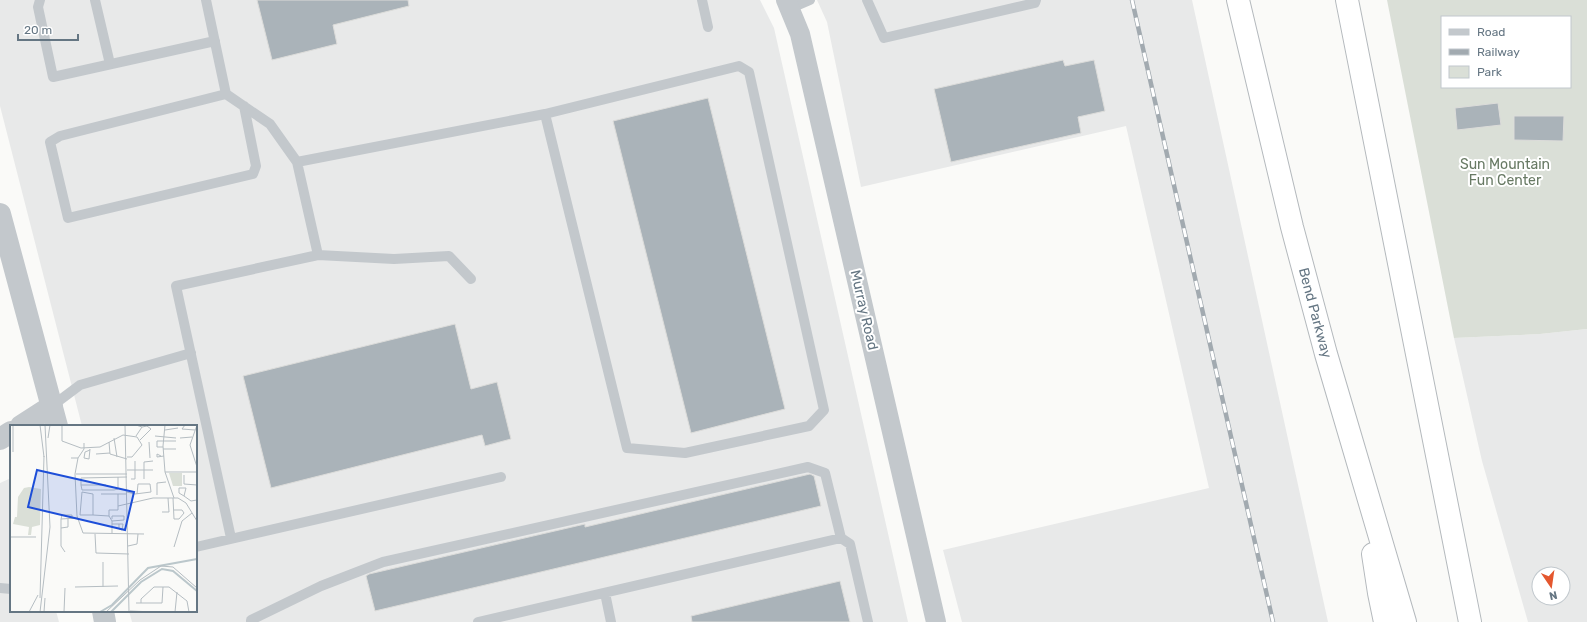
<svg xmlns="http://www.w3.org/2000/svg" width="1587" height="622" font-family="Rubik,sans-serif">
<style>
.built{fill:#e8e9e9;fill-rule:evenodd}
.green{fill:#dadfd7;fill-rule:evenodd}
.building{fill:#aab3b9;stroke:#dcdcda}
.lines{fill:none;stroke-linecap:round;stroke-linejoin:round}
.trunk-casing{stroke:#b4b9bd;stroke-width:24}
.service{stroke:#c3c8cc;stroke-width:10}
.minor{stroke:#c3c8cc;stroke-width:20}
.tertiary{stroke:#c3c8cc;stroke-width:22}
.trunk{stroke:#fff;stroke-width:22}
.rail-casing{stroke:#a2aab0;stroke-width:4.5}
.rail{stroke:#fff;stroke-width:3;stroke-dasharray:9;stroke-linecap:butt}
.labels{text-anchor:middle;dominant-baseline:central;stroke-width:4;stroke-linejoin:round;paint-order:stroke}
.park-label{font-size:14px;fill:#687a64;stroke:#fff}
.street-label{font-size:14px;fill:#657683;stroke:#fff}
.inset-river{fill:none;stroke:#bbc7cb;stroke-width:2}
.inset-road{fill:none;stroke:#b5bdc2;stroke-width:1}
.view{fill:#1d4ed8;fill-opacity:0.15;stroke:#1d4ed8;stroke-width:2}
.inset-edge{fill:none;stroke:#657683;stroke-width:2}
</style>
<rect width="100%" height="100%" fill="#fafaf8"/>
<path class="built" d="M 0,0 L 760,0 L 774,28 L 908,622 L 132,622 L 129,611 L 196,611 L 196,426 L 82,426 L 0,106 Z
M 817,0 L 1192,0 L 1328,622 L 962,622 L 943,550 L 1209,488 L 1126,126 L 861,187 L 827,22 Z
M 1587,329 L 1587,622 L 1528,622 L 1482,461 L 1454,338 L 1540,334 ZM 1539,574 L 1563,574 L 1563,598 L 1539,598 Z
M 11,478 L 11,611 L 56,611 L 59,622 L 0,622 L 0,483 Z"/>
<path class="green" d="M 1387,0 L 1587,0 L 1587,329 L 1540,334 L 1454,338 ZM 1442,17 L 1570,17 L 1570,87 L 1442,87 Z"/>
<path class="building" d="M 257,0 L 408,0 L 409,6 L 333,25 L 337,44 L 272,60 Z
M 1063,60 L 1065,66 L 1094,60 L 1105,111 L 1078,117 L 1081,133 L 951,162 L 934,89 Z
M 708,98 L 785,409 L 691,433 L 613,121 Z
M 1498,103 L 1501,125 L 1457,130 L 1455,108 Z
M 1514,116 L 1564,116 L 1563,141 L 1514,140 Z
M 455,324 L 471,389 L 497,382 L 511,439 L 485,446 L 482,435 L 271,488 L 243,376 Z
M 810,474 L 814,476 L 821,506 L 375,611 L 366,576 L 369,574 L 585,524 L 585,527 Z
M 840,581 L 850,622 L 692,622 L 691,616 Z"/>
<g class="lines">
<defs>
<path id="trunk" d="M 1238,0 L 1292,227 L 1326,354 L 1405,622
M 1347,0 L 1470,622
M 1373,554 L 1379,593 L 1385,622"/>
</defs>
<use href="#trunk" class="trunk-casing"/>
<path class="service" d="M 40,0 L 38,7 L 53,77 L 215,41
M 95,0 L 110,64
M 206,0 L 226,94 L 270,124 L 297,162 L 545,114 L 627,448 L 685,453 L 809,426 L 824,410 L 749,72 L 739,66 L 545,114
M 702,0 L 708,27
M 867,0 L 884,38 L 1035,3 L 1036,0
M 789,9 L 810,0
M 226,94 L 60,136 L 50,142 L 68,218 L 253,174 L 256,166 L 244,106
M 318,255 L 394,259 L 449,256 L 471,279
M 52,406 L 80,385 L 191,353
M 231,538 L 176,286 L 318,255 L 297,162
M 196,547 L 501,477
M 0,588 L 11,589
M 605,593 L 611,622
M 251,622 L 251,620 L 321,586 L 383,562 L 808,467 L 825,473 L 841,538
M 478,622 L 841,538 L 850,544 L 868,622"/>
<path class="minor" d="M 786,0 L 800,34 L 936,622"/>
<path class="tertiary" d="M 0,214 L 57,426
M 21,426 L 52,406
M 0,439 L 11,432
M 103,611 L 105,622"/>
<use href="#trunk" class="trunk"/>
<defs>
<path id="rail" d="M 1132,0 L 1273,622"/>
</defs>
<use href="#rail" class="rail-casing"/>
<use href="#rail" class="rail"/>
</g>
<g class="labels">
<g class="park-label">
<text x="1505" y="164">Sun Mountain<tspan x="1505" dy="16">Fun Center</tspan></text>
</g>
<g class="street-label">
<text transform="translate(864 310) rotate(77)">Murray Road</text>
<text transform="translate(1315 313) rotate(75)">Bend Parkway</text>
</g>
</g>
<g transform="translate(10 425)">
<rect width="187" height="187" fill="#fafaf8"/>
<path d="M 159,48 L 172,48 L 172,61 L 163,61 ZM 19,62 L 31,64 L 30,100 L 22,102 L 21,110 L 18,110 L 19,102 L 3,99 L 5,92 L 7,92 L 8,72 L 14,63 Z" fill="#dadfd7"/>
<path class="inset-river" d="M 90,187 L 102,180 L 138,143 L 187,134M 101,187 L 131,157 L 152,144 L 163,146 L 187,166"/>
<path class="inset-road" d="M 30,0 L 34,32M 52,0 L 52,16 L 71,23 L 90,22 L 113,10 L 127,12 L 132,20M 115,0 L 119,187M 155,0 L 153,21 L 155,47 L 164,73M 175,0 L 172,4 L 185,5M 187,0 L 180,20 L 187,42M 155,5 L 168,3M 126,11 L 132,2 L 126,0M 145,11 L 166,13M 38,13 L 40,0M 104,13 L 107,32M 170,13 L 182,12M 130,15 L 141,4 L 137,1 L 132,2M 99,17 L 100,29 L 117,34M 139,17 L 140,33M 153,22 L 147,22 L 147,16 L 166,16M 153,24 L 166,24M 80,25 L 75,27 L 74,33 L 79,34 L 80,24M 3,27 L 3,0M 86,29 L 100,28M 151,31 L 147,29 L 147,32 L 154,31M 117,32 L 122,32 L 132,20M 61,33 L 68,33 L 74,24 L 74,18M 117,45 L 125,45 L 125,36M 155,47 L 187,47M 65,49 L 67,91 L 73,108 L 134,109M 65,49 L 68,33M 66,49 L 117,49M 174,50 L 174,59 L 187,60M 121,54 L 125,54 L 125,45 L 143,45M 134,54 L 134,37 L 143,36M 71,60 L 72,65 L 104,65 L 108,64 L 108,52M 96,60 L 71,60 L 71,53 L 117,52M 117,67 L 125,69 L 141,67 L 140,59 L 128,59 L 127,69M 91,69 L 117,69M 147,70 L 147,58 L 156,57M 174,71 L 176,63 L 169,63 L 169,68 L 174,71 L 181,76 L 187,75M 163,73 L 164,94 L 169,94 L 174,88 L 172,85 L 164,85M 108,81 L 143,73 L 168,73 L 176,78 L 187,96M 152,87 L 159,87 L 158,73M 83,90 L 70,90 L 72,67 L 83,69 L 83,90 L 99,91 L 102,96 L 102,109M 99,91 L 99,85 L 108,85 L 108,69M 51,94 L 52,90 L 62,90 L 62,94M 102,94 L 102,91 L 114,91 L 114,95 L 102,96M 102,99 L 113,99 L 112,105 L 109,104 L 109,99M 51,103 L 58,102 L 58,94M 85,109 L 86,128 L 119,129M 0,112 L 26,112M 118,121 L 127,119 L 128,109M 164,122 L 172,96 L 182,88M 55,127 L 51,121 L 51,94 L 67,93M 65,162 L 108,161M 93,162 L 93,137M 30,173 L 34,31M 126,178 L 152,178 L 153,162M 131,178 L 131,174 L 144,162 L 159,162 L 177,176 L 179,187M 120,186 L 144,187M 19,187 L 28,170M 30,187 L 40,102 L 35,0M 34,187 L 35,173M 54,187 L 55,163M 96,187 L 130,155 L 151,141 L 163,142 L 187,163M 165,187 L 167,167"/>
<path class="view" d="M 27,45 L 124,67 L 115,105 L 18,82 Z"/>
<rect width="187" height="187" class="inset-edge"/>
</g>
<rect x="1441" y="16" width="130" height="72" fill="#ffffff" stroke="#c1c8cd"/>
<rect x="1449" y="29" width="20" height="6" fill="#c3c8cc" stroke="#c1c8cd"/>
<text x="1477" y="36" font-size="12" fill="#657683">Road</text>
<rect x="1449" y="49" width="20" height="6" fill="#a2aab0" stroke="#c1c8cd"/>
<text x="1477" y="56" font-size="12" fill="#657683">Railway</text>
<rect x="1449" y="66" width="20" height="12" fill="#dadfd7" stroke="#c1c8cd"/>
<text x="1477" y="76" font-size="12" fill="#657683">Park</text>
<g transform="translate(1551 586) rotate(167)"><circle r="19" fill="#ffffff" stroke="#c1c8cd"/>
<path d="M0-3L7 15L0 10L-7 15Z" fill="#e4572e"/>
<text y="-6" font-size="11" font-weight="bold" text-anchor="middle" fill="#657683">N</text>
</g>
<path d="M18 34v6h60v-6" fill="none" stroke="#657683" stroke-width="2"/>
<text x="24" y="34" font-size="12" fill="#657683" stroke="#ffffff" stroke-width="3" paint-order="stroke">20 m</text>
</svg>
